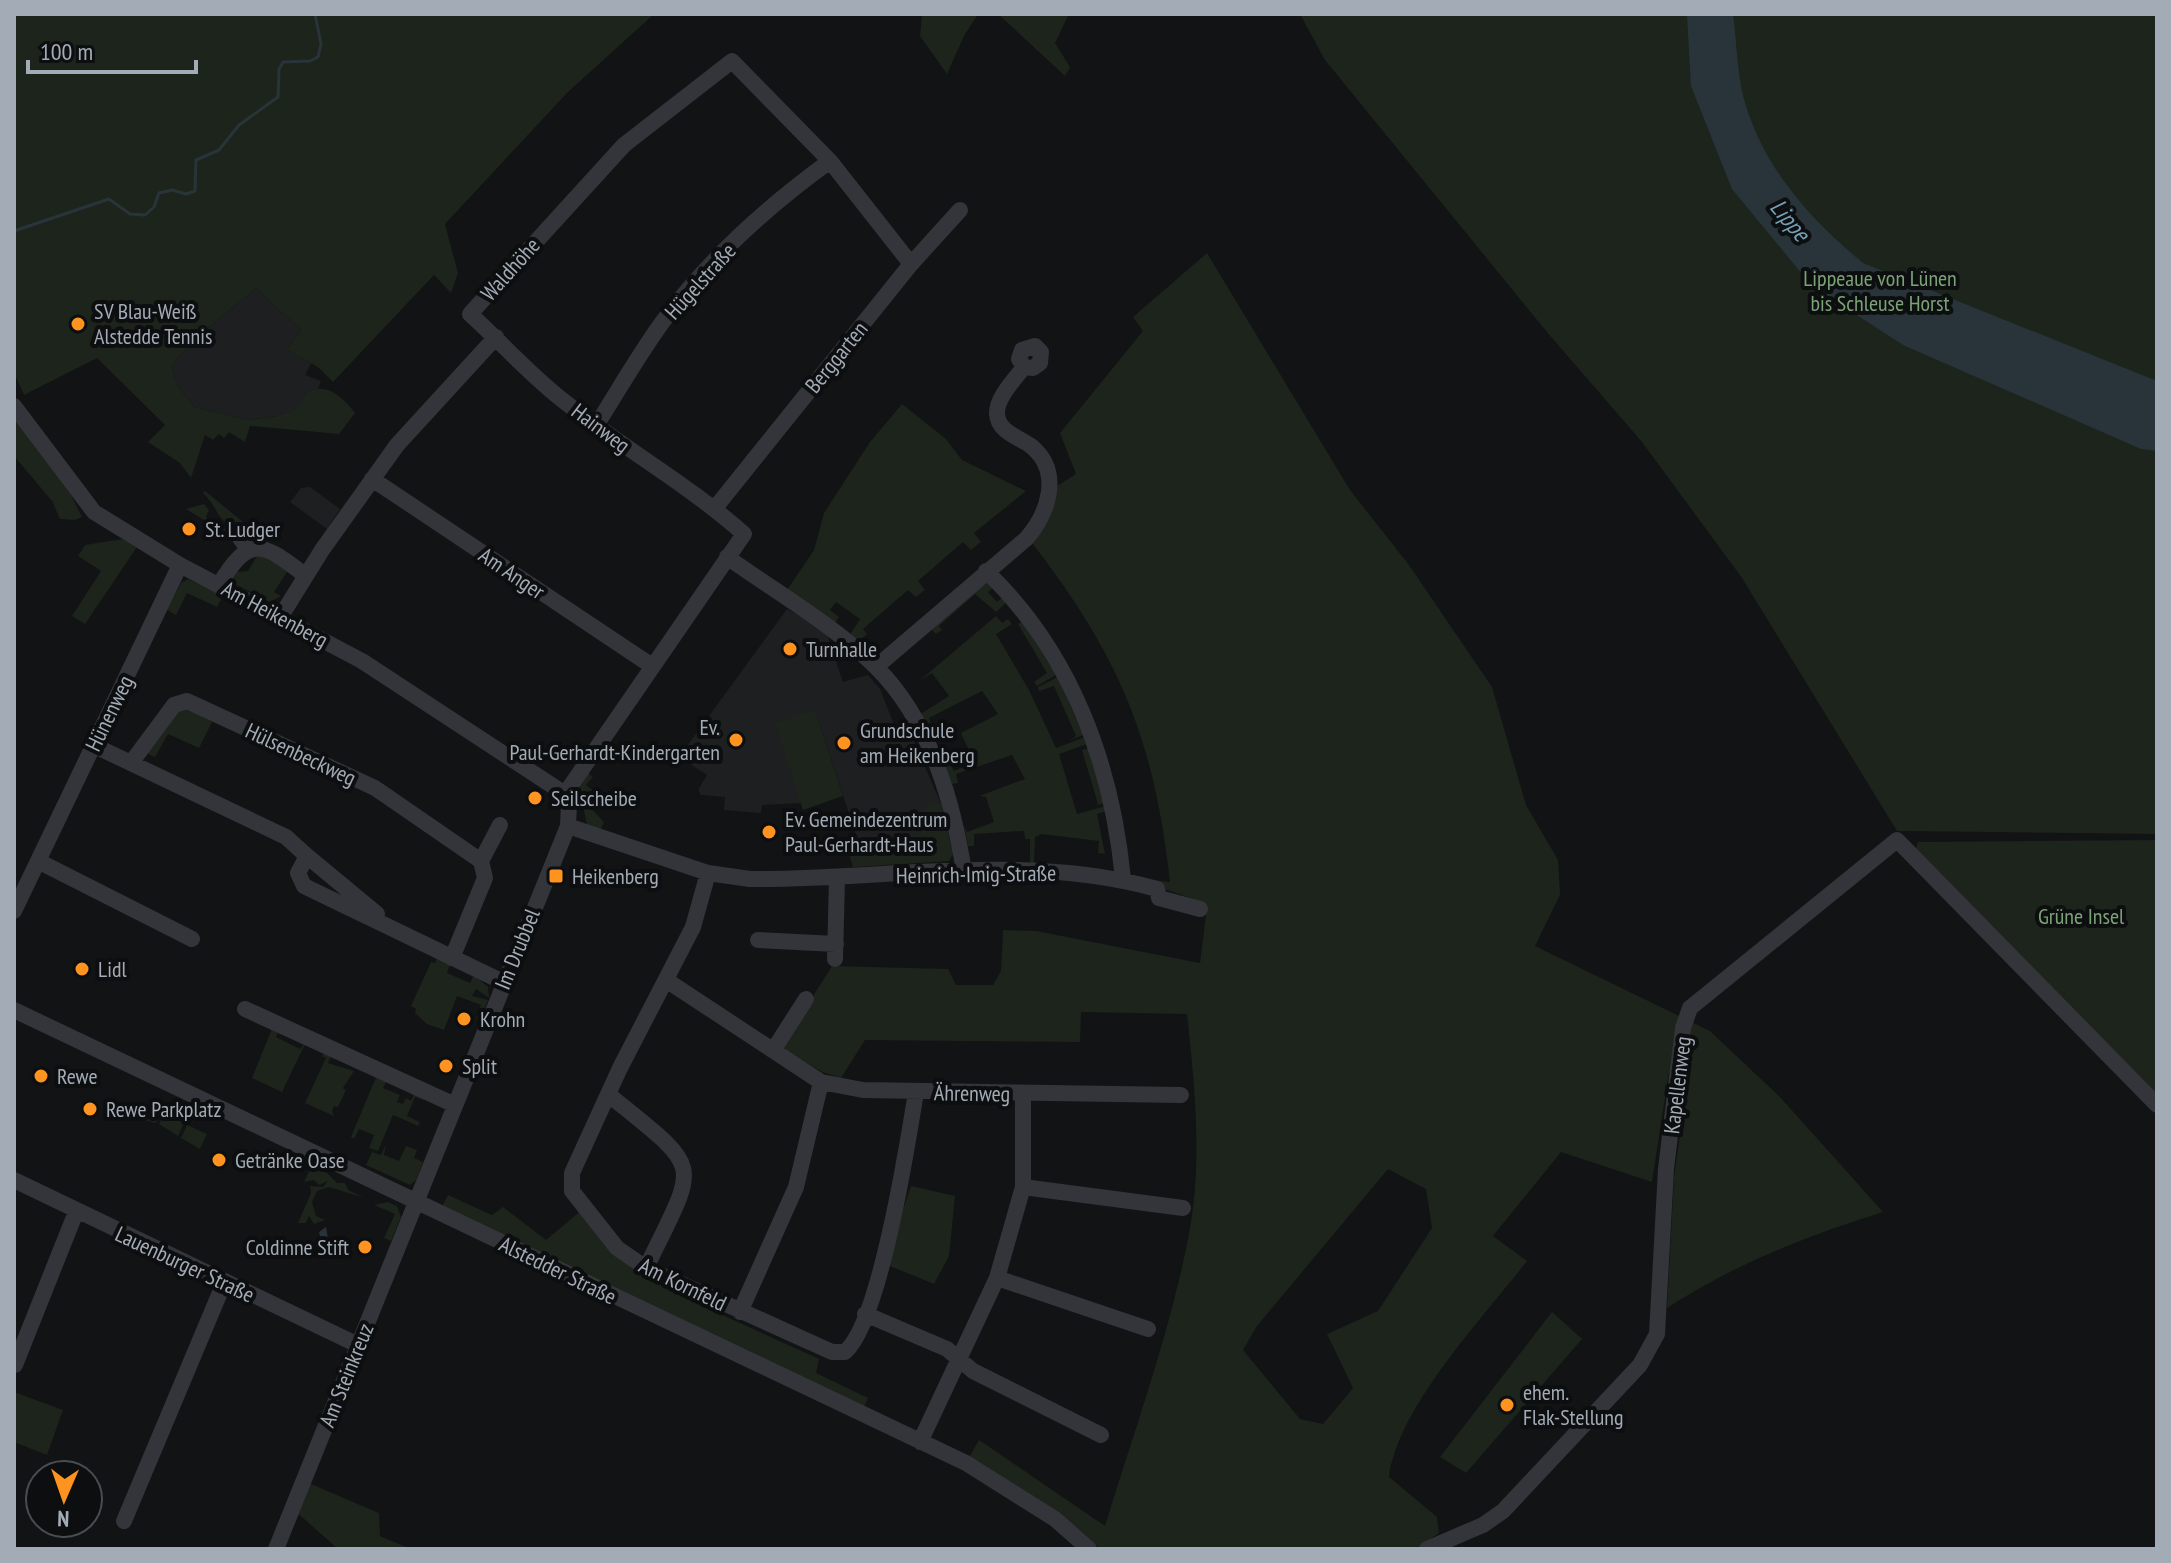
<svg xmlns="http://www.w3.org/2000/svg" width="2171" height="1563" font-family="'PT Sans Narrow',sans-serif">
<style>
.built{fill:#1e1f21}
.green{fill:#1c241c;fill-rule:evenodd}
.water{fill:#283439}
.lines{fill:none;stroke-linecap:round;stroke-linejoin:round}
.stream{stroke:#283439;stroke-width:3}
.minor{stroke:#33353a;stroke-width:16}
.poi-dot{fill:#ff9320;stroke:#0d0e0f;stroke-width:3}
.labels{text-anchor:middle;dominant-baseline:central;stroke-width:8;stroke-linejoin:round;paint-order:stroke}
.street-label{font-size:22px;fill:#a2abb6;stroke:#0d0e0f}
.park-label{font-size:22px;fill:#7ba377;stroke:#0d0e0f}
.poi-label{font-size:22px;fill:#a2abb6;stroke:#0d0e0f;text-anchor:start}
.water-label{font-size:24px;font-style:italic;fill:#76a1b5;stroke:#0d0e0f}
</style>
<rect width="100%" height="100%" fill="#121314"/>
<path class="built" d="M 256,288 L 301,330 L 287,350 L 311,363 L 305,375 L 321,381 L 318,389 L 306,393 L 299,408 L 278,416 L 247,420 L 194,407 L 177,385 L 171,366 L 197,337 Z
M 310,487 L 340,509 L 327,529 L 290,502 L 301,488 Z
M 787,609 L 826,631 L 843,682 L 868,675 L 880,689 L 899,737 L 910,732 L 941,804 L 953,854 L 949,861 L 853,867 L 846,842 L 857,838 L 815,710 L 801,803 L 762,805 L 761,813 L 724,810 L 725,797 L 701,795 L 698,790 L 707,775 L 679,757 Z"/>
<path class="green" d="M 14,14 L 654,14 L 567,93 L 445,224 L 458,273 L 451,293 L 434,275 L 333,382 L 318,367 L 287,350 L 301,330 L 256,288 L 197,337 L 171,366 L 177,385 L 194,407 L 247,420 L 278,416 L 298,408 L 306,393 C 326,381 343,397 355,413 L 339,434 L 250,426 L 245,442 L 229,432 L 224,438 L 219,434 L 213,440 L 205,435 L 191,478 L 180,463 L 148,442 L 165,425 L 97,358 L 24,395 L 14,373 Z
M 922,14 L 978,14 L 964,36 L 947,74 L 920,36 Z
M 998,14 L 1069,14 L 1055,43 L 1070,67 L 1065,76 Z
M 1300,14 L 2157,14 L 2157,834 L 1897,831 L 1742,578 L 1642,442 L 1546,331 L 1325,60 Z
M 1207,253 L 1350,490 L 1409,565 L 1492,687 L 1526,805 L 1558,860 L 1560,895 L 1535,946 L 1710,1031 L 1780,1097 L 1883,1212 C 1806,1236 1735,1264 1667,1308 L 1674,1177 L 1687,1087 L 1669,1072 L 1652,1182 L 1561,1152 L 1493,1236 L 1527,1261 C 1483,1318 1398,1407 1389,1477 L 1437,1517 L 1439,1533 L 1417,1549 L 1100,1549 L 1083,1533 L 966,1463 L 979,1440 L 1105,1526 C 1134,1431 1169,1336 1188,1239 C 1203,1165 1195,1088 1187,1014 L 1081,1012 L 1080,1042 L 865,1040 L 841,1078 L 822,1072 L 781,1047 L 832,966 L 948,969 L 956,985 L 993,985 L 1001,971 L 1003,930 L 1036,931 L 1200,963 L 1206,915 L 1194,911 L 1193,899 L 1134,878 L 1170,882 C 1154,739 1120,657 1032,543 L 1057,486 L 1076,474 L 1060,433 L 1143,331 L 1133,317 ZM 1388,1169 L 1426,1189 L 1432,1228 L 1378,1311 L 1327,1334 L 1353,1388 L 1323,1424 L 1300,1419 L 1243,1350 L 1257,1326 Z
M 902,404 L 946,439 L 962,460 L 1026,491 L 974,533 L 981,542 L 971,550 L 963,542 L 918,581 L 925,590 L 916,597 L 908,590 L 863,629 L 867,634 L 858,642 L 849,636 L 860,619 L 836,602 L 830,610 L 839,617 L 835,623 L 787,590 L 814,550 L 824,513 L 870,442 Z
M 14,416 L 71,495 L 82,517 L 75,520 L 60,519 L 52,501 L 14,456 Z
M 205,491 L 274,547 C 259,540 226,528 218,514 C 213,505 211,501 203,493 Z
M 204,504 L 209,510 L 206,517 L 235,535 L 233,538 L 186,509 Z
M 123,539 L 137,547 L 85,624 L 72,616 L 101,571 L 78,556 L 85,545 Z
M 258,554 L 289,569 L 274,592 L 281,596 L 270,602 L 225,579 L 234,572 L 248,571 Z
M 188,579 L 223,595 L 217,607 L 187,593 L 176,615 L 167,610 L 181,583 Z
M 985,581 L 995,586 L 988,592 L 997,602 L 1004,596 L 1008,601 L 996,612 L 975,594 L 939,626 L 942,630 L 936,634 L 930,628 Z
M 996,616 L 1002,623 L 1008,619 L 1012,624 L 996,634 L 1029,690 L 1056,748 L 1085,737 L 1087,744 L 1059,754 L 1077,814 L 1106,806 L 1107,811 L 1097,814 L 1105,854 L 1098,853 L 1099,841 L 1041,834 L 1035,837 L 1034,863 L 1030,863 L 1030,839 L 1025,839 L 1024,831 L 974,834 L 974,846 L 968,846 L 964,825 L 967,832 L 994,822 L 986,797 L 979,796 L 1025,779 L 1012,755 L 956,774 L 958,783 L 952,784 L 946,766 L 950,764 L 954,771 L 974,762 L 961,733 L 998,714 L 982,691 L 929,718 L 932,727 L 927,730 L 919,715 L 949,696 L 932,673 L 919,681 Z
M 1023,621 L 1056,675 L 1037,686 L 1034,682 L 1047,673 L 1018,624 Z
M 1058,677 L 1083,735 L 1069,741 L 1076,736 L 1054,686 L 1039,691 L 1038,687 Z
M 181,708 L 214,718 L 199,748 L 168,734 L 155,757 L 146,753 Z
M 815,710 L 843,796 L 803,810 L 775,723 Z
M 1089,748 L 1105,803 L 1094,806 L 1098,804 L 1082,750 Z
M 588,773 L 593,777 L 586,785 L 594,791 L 586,803 L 604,822 L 600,830 L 587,825 L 579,787 Z
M 930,804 L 941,804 L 953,854 L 949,861 L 853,867 L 850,857 L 922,833 L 917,815 Z
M 2157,840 L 2157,1100 L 1914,853 L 1918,842 Z
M 437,958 L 450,964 L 447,973 L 470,983 L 474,975 L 488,987 L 489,998 L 476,989 L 472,996 L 488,1000 L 480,1020 L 476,1019 L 481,1005 L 457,996 L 444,1030 L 427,1024 L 415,1013 L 416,1009 L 411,1006 L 431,962 L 435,963 Z
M 273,1026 L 279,1030 L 276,1037 L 300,1049 L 306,1042 L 282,1092 L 252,1078 Z
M 325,1051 L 332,1054 L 328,1063 L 354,1071 L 343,1088 L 346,1090 L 338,1107 L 334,1106 L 332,1111 L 334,1116 L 305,1103 L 326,1058 L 322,1056 Z
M 377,1075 L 387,1080 L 383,1088 L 400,1095 L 397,1102 L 403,1104 L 406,1098 L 411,1101 L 415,1092 L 425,1097 L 424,1100 L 415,1097 L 407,1116 L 420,1122 L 418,1126 L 393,1115 L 378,1151 L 369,1148 L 374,1135 L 359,1129 L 354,1139 L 351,1137 Z
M 141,1103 L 161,1112 L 156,1123 L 134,1118 Z
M 164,1114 L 184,1123 L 178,1136 L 159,1124 Z
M 187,1125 L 207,1134 L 200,1149 L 181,1138 Z
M 386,1144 L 384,1155 L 399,1161 L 406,1146 L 417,1150 L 414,1158 L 423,1162 L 416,1180 L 410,1185 L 366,1165 L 372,1152 L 381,1155 Z
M 311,1167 L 327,1173 L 337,1183 L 345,1183 L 348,1190 L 364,1198 L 329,1187 L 317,1191 L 312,1202 L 316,1216 L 325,1220 L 314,1224 L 309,1216 L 306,1223 L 298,1223 L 311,1193 L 310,1186 L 323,1187 L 328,1181 L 319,1185 L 314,1180 L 304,1182 Z
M 911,1186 L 955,1196 L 949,1256 L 934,1284 L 885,1264 Z
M 448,1195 L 492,1215 L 503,1207 L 546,1240 L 583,1209 L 617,1248 L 670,1291 L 819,1359 L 816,1373 L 868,1398 L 861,1413 L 439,1212 Z
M 388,1202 L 397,1206 L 401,1217 L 391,1241 L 384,1238 L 395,1214 L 374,1205 Z
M 1552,1312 L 1582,1339 L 1466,1473 L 1440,1457 Z
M 14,1392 L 63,1410 L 47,1455 L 14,1442 Z
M 304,1481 L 379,1513 L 380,1536 L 411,1549 L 338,1549 L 293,1509 Z"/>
<path class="water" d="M 1687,14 L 1733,14 C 1737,44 1737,78 1746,106 C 1766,171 1812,221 1863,263 L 2157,381 L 2157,451 L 2141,449 L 1903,345 L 1812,286 L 1732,189 L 1691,86 Z
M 326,1227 L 328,1239 L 335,1244 L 324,1254 L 319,1232 Z"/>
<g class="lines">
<path class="stream" d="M 14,231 L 109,199 L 130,214 L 145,215 L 154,207 L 159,193 L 172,190 L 186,194 L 195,191 L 196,160 L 219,150 L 239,125 L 278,97 L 279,69 L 283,62 L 310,61 L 318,57 L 321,44 L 315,14"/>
<path class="minor" d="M 14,406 L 94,512 L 180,565 L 362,661 L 565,794
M 597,424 C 618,391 638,356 661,324 C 706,262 768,206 830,161
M 372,479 L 652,666
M 715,508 L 911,264 L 960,210
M 238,535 L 247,548
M 727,557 C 776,592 832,624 875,666 C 929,719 953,800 964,872
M 986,571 C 1071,652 1112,764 1123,879
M 219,585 C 250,533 263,543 306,576
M 281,616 L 322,550 L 397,445 L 496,337
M 876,667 L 1026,539 C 1048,514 1063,472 1031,446 C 1019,437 998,432 997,414 C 996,398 1015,379 1024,367 L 1033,368 L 1040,363 L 1041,352 L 1035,346 L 1022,350 L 1019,359 L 1024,367
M 93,745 L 286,837 L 307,856 L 298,873 L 304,886 L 503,982
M 131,763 L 174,705 L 187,701 L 375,788 L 481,861 L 485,878 L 452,958
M 565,794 L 744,534 C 689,485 623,448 565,402 C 531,376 502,343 470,314 L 624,145 L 732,61 L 830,161 L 911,264
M 568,826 L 708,873 L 750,879 C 885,880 1025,852 1157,889 L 1159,898 L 1200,909
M 307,856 L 377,914
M 38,861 L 192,939
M 481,861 L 500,825
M 708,873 L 693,927 L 620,1068 L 572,1173 L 572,1191 L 617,1248 L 646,1268 L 832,1352 L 845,1352 C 880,1322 908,1142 916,1092
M 14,911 L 180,565
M 758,940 L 836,944
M 835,959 L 837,878
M 666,980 L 821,1082 L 863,1090 L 1181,1095
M 245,1009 L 455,1105
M 14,1010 L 966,1463 L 1055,1519 L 1089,1549
M 774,1049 L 806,999
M 609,1095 C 705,1173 699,1158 646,1268
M 14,1180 L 358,1345
M 1023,1187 L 1183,1208
M 997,1278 L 1148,1329
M 740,1312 L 796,1187 L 821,1082
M 865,1314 L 947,1349 L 973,1371 L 1101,1435
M 15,1365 L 76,1212
M 920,1442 L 997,1278 L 1023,1187 L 1023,1094
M 124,1521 L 224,1283
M 276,1549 L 568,826 L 569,803 L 565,794
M 1427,1549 L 1483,1525 L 1503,1511 L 1640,1365 L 1657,1334 L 1666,1169 L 1683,1028 L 1690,1008 L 1897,840 L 2157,1105"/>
</g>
<g class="poi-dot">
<circle cx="78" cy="324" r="8"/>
<circle cx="189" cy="529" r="8"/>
<circle cx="790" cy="649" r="8"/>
<circle cx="736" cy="740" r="8"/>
<circle cx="844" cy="743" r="8"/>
<circle cx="535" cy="798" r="8"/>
<circle cx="769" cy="832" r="8"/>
<rect x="548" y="868" width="16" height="16" rx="4"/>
<circle cx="82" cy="969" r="8"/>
<circle cx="464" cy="1019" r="8"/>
<circle cx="446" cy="1066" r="8"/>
<circle cx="41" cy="1076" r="8"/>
<circle cx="90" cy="1109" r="8"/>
<circle cx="219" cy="1160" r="8"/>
<circle cx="365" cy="1247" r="8"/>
<circle cx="1507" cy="1405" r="8"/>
</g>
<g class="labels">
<g class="street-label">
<text transform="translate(510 269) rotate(-48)">Waldhöhe</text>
<text transform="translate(700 281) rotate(-48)">Hügelstraße</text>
<text transform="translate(836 357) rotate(-51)">Berggarten</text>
<text transform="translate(601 428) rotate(37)">Hainweg</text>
<text transform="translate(512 573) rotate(34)">Am Anger</text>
<text transform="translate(275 614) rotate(28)">Am Heikenberg</text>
<text transform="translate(109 713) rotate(-64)">Hünenweg</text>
<text transform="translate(301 754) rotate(25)">Hülsenbeckweg</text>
<text transform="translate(976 874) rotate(-1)">Heinrich-Imig-Straße</text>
<text transform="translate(517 949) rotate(-68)">Im Drubbel</text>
<text transform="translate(1677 1085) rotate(-83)">Kapellenweg</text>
<text transform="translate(972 1093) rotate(1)">Ährenweg</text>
<text transform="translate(185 1264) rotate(25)">Lauenburger Straße</text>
<text transform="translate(558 1270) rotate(26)">Alstedder Straße</text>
<text transform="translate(683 1284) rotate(26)">Am Kornfeld</text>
<text transform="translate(346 1375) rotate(-68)">Am Steinkreuz</text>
</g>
<g class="park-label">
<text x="1880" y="278">Lippeaue von Lünen<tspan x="1880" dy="25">bis Schleuse Horst</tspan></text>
<text x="2081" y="916">Grüne Insel</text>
</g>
<g class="poi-label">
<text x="94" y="311">SV Blau-Weiß<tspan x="94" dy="25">Alstedde Tennis</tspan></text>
<text x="205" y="529">St. Ludger</text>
<text x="806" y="649">Turnhalle</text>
<text x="720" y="727" text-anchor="end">Ev.<tspan x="720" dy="25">Paul-Gerhardt-Kindergarten</tspan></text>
<text x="860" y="730">Grundschule<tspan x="860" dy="25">am Heikenberg</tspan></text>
<text x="551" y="798">Seilscheibe</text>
<text x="785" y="819">Ev. Gemeindezentrum<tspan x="785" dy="25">Paul-Gerhardt-Haus</tspan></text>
<text x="572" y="876">Heikenberg</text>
<text x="98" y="969">Lidl</text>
<text x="480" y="1019">Krohn</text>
<text x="462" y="1066">Split</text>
<text x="57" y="1076">Rewe</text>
<text x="106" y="1109">Rewe Parkplatz</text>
<text x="235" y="1160">Getränke Oase</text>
<text x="349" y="1247" text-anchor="end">Coldinne Stift</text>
<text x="1523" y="1392">ehem.<tspan x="1523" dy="25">Flak-Stellung</tspan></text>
</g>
<g class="water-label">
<text transform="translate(1790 220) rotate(50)">Lippe</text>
</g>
</g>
<rect width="2171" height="1563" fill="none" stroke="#a2abb6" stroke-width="32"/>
<g transform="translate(64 1499) rotate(182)"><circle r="38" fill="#0d0e0f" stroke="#494d52" stroke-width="2"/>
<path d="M0-6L14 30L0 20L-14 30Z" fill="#ff9320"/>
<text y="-12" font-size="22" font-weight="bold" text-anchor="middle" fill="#a2abb6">N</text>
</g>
<path d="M28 60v12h168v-12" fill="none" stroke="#a2abb6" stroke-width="4"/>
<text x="40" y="60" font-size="24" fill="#a2abb6" stroke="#0d0e0f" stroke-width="6" paint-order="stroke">100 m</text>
</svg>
